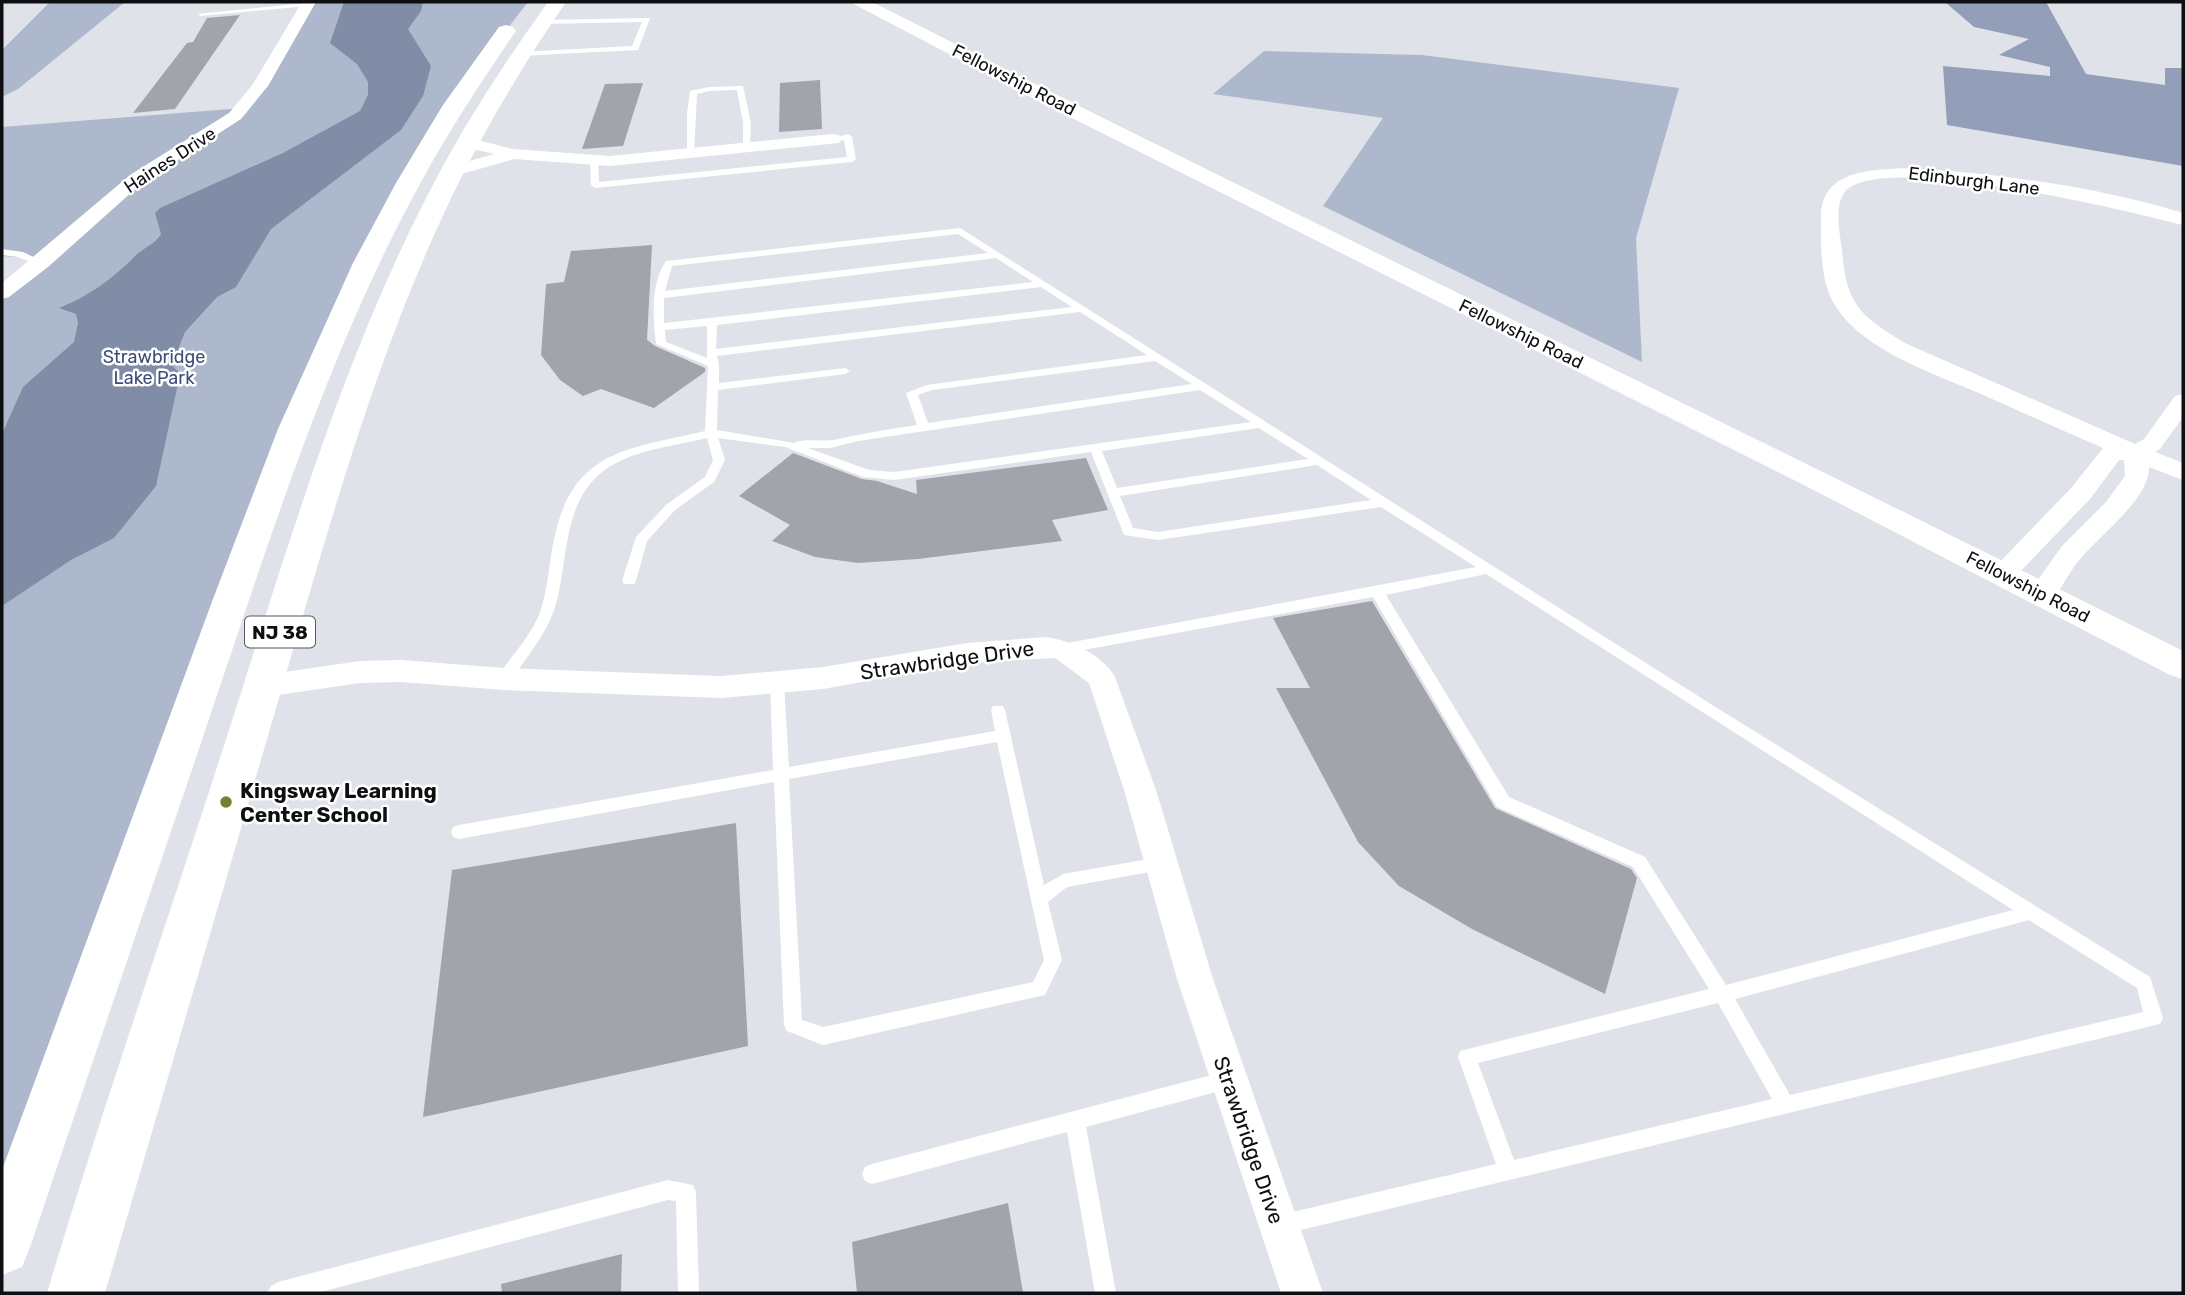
<svg xmlns="http://www.w3.org/2000/svg" width="2185" height="1295" font-family="Rubik,sans-serif">
<style>
.green{fill:#aeb8cc}
.forest{fill:#939fb9}
.water{fill:#818ca6}
.building{fill:#a1a4aa}
.lines{fill:none;stroke-linecap:round;stroke-linejoin:round}
.service{fill:#fff;fill-rule:evenodd}
.minor{fill:#fff;fill-rule:evenodd}
.tertiary{fill:#fff;fill-rule:evenodd}
.trunk{fill:#fff;fill-rule:evenodd}
.poi-dot{fill:#76812e;stroke:#fff;stroke-width:2.5}
.labels{text-anchor:middle;dominant-baseline:central;stroke-width:5;stroke-linejoin:round;paint-order:stroke}
.far-street-label{font-size:18px;fill:#0e0f11;stroke:#fff}
.far-park-label{font-size:18px;fill:#3d4d76;stroke:#fff}
.shield{fill:#fff;stroke:#565758;stroke-width:2}
.shield-label{font-size:19px;font-weight:bold;fill:#0e0f11}
.street-label{font-size:21px;fill:#0e0f11;stroke:#fff}
.poi-label{font-size:21px;font-weight:bold;fill:#0e0f11;stroke:#fff;text-anchor:start}
</style>
<rect width="100%" height="100%" fill="#dfe2e9"/>
<path class="green" d="M 50,2 L 125,2 L 18,89 L 2,97 L 2,50 Z
M 310,2 L 528,2 L 493,47 L 412,176 L 247,554 L 2,1247 L 2,292 L 45,259 L 2,256 L 2,127 L 243,108 Z
M 1264,51 L 1422,55 L 1679,88 L 1636,238 L 1642,362 L 1323,206 L 1383,118 L 1213,94 Z"/>
<path class="forest" d="M 1945,2 L 2046,2 L 2086,74 L 2165,85 L 2165,68 L 2183,68 L 2183,166 L 1947,125 L 1943,66 L 2050,76 L 2050,67 L 1999,55 L 2029,39 L 1974,27 Z"/>
<path class="water" d="M 344,2 L 423,2 L 421,11 L 408,29 L 431,66 L 423,96 L 401,130 L 271,229 L 236,287 L 217,297 L 185,332 L 172,365 L 180,374 L 156,486 L 114,538 L 71,560 L 2,606 L 2,434 L 23,387 L 74,342 L 78,323 L 76,314 L 59,308 C 89,296 114,278 136,255 C 145,247 155,244 161,234 L 155,213 L 160,208 L 283,153 L 360,111 L 368,95 L 368,82 L 357,64 L 330,43 Z"/>
<path class="building" d="M 240,15 L 175,109 L 133,113 L 187,43 L 193,42 L 207,18 Z
M 820,80 L 822,129 L 779,132 L 780,83 Z
M 643,83 L 623,146 L 582,149 L 605,84 Z
M 652,245 L 647,340 L 655,346 L 705,368 L 705,372 L 654,408 L 601,389 L 583,396 L 560,380 L 541,355 L 546,284 L 564,282 L 571,251 Z
M 793,453 L 862,479 L 877,481 L 917,494 L 916,480 L 1086,458 L 1108,510 L 1052,520 L 1062,541 L 918,559 L 858,563 L 815,557 L 772,541 L 790,525 L 739,496 Z
M 1372,601 L 1495,808 L 1631,869 L 1637,878 L 1605,994 L 1472,929 L 1399,886 L 1358,842 L 1276,688 L 1310,688 L 1273,618 Z
M 736,823 L 748,1046 L 423,1117 L 452,870 Z
M 1008,1203 L 1023,1293 L 857,1293 L 852,1242 Z
M 622,1254 L 621,1293 L 502,1293 L 501,1284 Z"/>
<g class="lines">
<path class="service" d="M 306,3 L 308,6 L 201,16 L 197,14 Z
M 650,18 L 638,50 L 519,56 L 515,54 L 519,52 L 632,46 L 642,22 L 542,24 L 539,20 Z
M 743,86 L 751,123 L 750,150 L 743,148 L 743,123 L 737,90 L 709,91 L 697,94 L 694,153 L 687,155 L 687,113 L 690,91 L 709,87 Z
M 848,134 L 852,137 L 856,159 L 852,162 L 595,188 L 591,185 L 590,161 L 594,158 L 598,161 L 599,182 L 847,157 L 844,140 L 833,142 L 829,139 Z
M 960,228 L 1709,703 L 2150,977 L 2163,1018 L 2160,1024 L 1280,1235 L 1273,1232 L 1270,1225 L 1273,1218 L 1280,1215 L 1496,1164 L 1458,1057 L 1460,1051 L 1709,989 L 1633,867 L 1497,807 L 1373,597 L 1062,654 L 1055,649 L 1062,644 L 1476,567 L 1381,507 L 1158,540 L 1124,535 L 1091,452 L 894,480 L 863,477 L 785,447 L 718,438 L 725,460 L 714,482 L 675,510 L 647,541 L 636,581 L 634,584 L 624,584 L 622,581 L 636,537 L 667,504 L 705,477 L 713,460 L 707,438 C 637,454 584,454 568,537 C 563,561 562,587 554,610 C 545,637 524,660 509,683 L 499,683 L 497,679 C 510,656 531,637 540,612 C 548,589 549,563 554,539 C 573,449 629,449 705,431 L 708,366 L 656,344 C 653,317 650,285 666,261 ZM 958,234 L 988,253 L 665,291 L 672,266 ZM 996,258 L 1033,282 L 664,323 L 664,298 ZM 1041,287 L 1072,307 L 716,349 L 717,325 ZM 1080,312 L 1147,355 L 927,385 L 906,393 L 917,425 C 888,429 861,434 833,440 C 820,442 806,438 794,443 L 717,430 L 718,390 L 845,374 L 850,371 L 845,368 L 719,383 L 719,364 L 717,356 ZM 707,326 L 707,358 L 666,342 L 665,330 ZM 1155,361 L 1192,384 L 928,423 L 918,395 L 932,390 ZM 1200,390 L 1251,422 L 894,472 L 869,470 L 808,448 L 830,448 L 858,441 ZM 1259,428 L 1308,459 L 1117,488 L 1102,451 ZM 1317,465 L 1371,500 L 1158,532 L 1133,528 L 1120,496 ZM 1486,574 L 2013,910 L 1726,985 L 1645,857 L 1509,797 L 1386,595 ZM 2029,920 L 2137,988 L 2143,1012 L 1790,1095 L 1735,999 ZM 1718,1003 L 1772,1099 L 1514,1160 L 1478,1063 Z
M 2,249 L 23,252 L 46,263 L 41,266 L 18,257 L 2,255 Z
M 777,678 L 782,679 L 784,683 L 789,767 L 995,731 L 991,710 L 993,706 L 1003,706 L 1005,710 L 1044,885 L 1063,874 L 1160,857 L 1166,859 L 1168,864 L 1166,869 L 1067,887 L 1048,902 L 1062,960 L 1045,995 L 823,1045 L 787,1031 L 784,1025 L 774,782 L 459,839 L 453,837 L 451,832 L 453,827 L 459,825 L 773,770 L 770,683 L 772,679 ZM 997,742 L 1044,960 L 1033,982 L 823,1027 L 802,1020 L 789,779 Z
M 1227,1071 L 1234,1073 L 1236,1080 L 1234,1087 L 1227,1089 L 1086,1127 L 1116,1293 L 1095,1293 L 1067,1132 L 872,1184 L 865,1181 L 862,1174 L 865,1167 L 872,1164 Z
M 668,1180 L 693,1185 L 696,1192 L 699,1293 L 678,1293 L 676,1201 L 668,1200 L 317,1293 L 267,1293 L 271,1286 L 278,1282 Z"/>
<path class="minor" d="M 302,2 L 316,2 L 268,86 L 241,119 L 142,183 L 48,267 L 9,297 L 2,299 L 2,283 L 130,175 L 229,113 L 253,84 Z
M 833,134 L 839,135 L 841,139 L 839,143 L 610,166 L 514,159 L 451,177 L 442,172 L 445,168 L 494,154 L 460,146 L 458,142 L 466,137 L 513,149 L 610,156 Z
M 1909,168 C 2001,174 2094,186 2183,213 L 2183,225 C 2133,212 1876,149 1844,193 C 1834,208 1840,234 1842,250 C 1846,306 1862,317 1907,344 L 2135,444 L 2144,439 L 2175,396 L 2183,394 L 2183,417 L 2160,449 L 2155,452 L 2183,463 L 2183,480 L 2149,467 C 2150,498 2100,535 2081,558 C 2070,570 2063,587 2052,599 C 2046,605 2039,603 2032,601 L 2028,594 L 2062,546 L 2106,502 L 2125,476 L 2124,460 L 2119,460 L 2090,499 L 2012,580 L 2003,583 L 1994,580 L 1990,574 L 1994,568 L 2072,487 L 2103,448 C 2062,430 2021,412 1981,394 C 1935,374 1864,351 1836,307 C 1820,283 1821,247 1821,219 C 1820,169 1871,170 1909,168 Z
M 1046,637 C 1070,640 1103,655 1115,677 L 1156,790 L 1213,979 L 1323,1293 L 1281,1293 L 1177,979 L 1124,790 L 1089,683 L 1055,658 L 967,663 L 823,689 L 721,698 L 504,690 L 401,682 L 360,683 L 264,697 L 254,694 L 250,686 L 254,678 L 264,675 L 360,661 L 401,660 L 504,668 L 721,676 L 823,667 L 967,643 Z"/>
<path class="tertiary" d="M 850,2 L 872,2 C 1307,222 1747,432 2183,651 L 2183,679 L 2170,675 L 1804,485 L 1046,105 Z"/>
<path class="trunk" d="M 548,2 L 566,2 C 527,59 491,118 460,180 C 376,349 327,535 274,715 C 218,908 161,1100 105,1293 L 47,1293 C 100,1115 162,938 219,761 C 283,565 339,362 436,179 C 469,117 507,59 548,2 Z
M 506,25 L 513,27 L 516,31 C 482,80 450,129 421,182 C 328,351 270,539 208,722 C 149,897 89,1072 30,1247 L 22,1267 L 2,1275 L 2,1170 L 213,599 L 278,429 L 353,263 L 396,183 L 443,105 L 499,27 Z"/>
</g>
<circle class="poi-dot" cx="226" cy="802" r="7"/>
<g class="labels">
<g class="far-street-label">
<text transform="translate(1014 80) rotate(27)">Fellowship Road</text>
<text transform="translate(170 160) rotate(-33)">Haines Drive</text>
<text transform="translate(1974 181) rotate(7)">Edinburgh Lane</text>
<text transform="translate(1521 334) rotate(26)">Fellowship Road</text>
<text transform="translate(2028 587) rotate(27)">Fellowship Road</text>
</g>
<g class="far-park-label">
<text x="154" y="357">Strawbridge<tspan x="154" dy="21">Lake Park</tspan></text>
</g>
<rect class="shield" x="245" y="616.5" width="70" height="31" rx="5"/>
<g class="shield-label">
<text x="280" y="632">NJ 38</text>
</g>
<g class="street-label">
<text transform="translate(947 660) rotate(-8)">Strawbridge Drive</text>
<text transform="translate(1249 1140) rotate(71)">Strawbridge Drive</text>
</g>
<g class="poi-label">
<text x="240" y="790">Kingsway Learning<tspan x="240" dy="24">Center School</tspan></text>
</g>
</g>
<rect width="2185" height="1295" fill="none" stroke="#0e0f11" stroke-width="7"/>
</svg>
